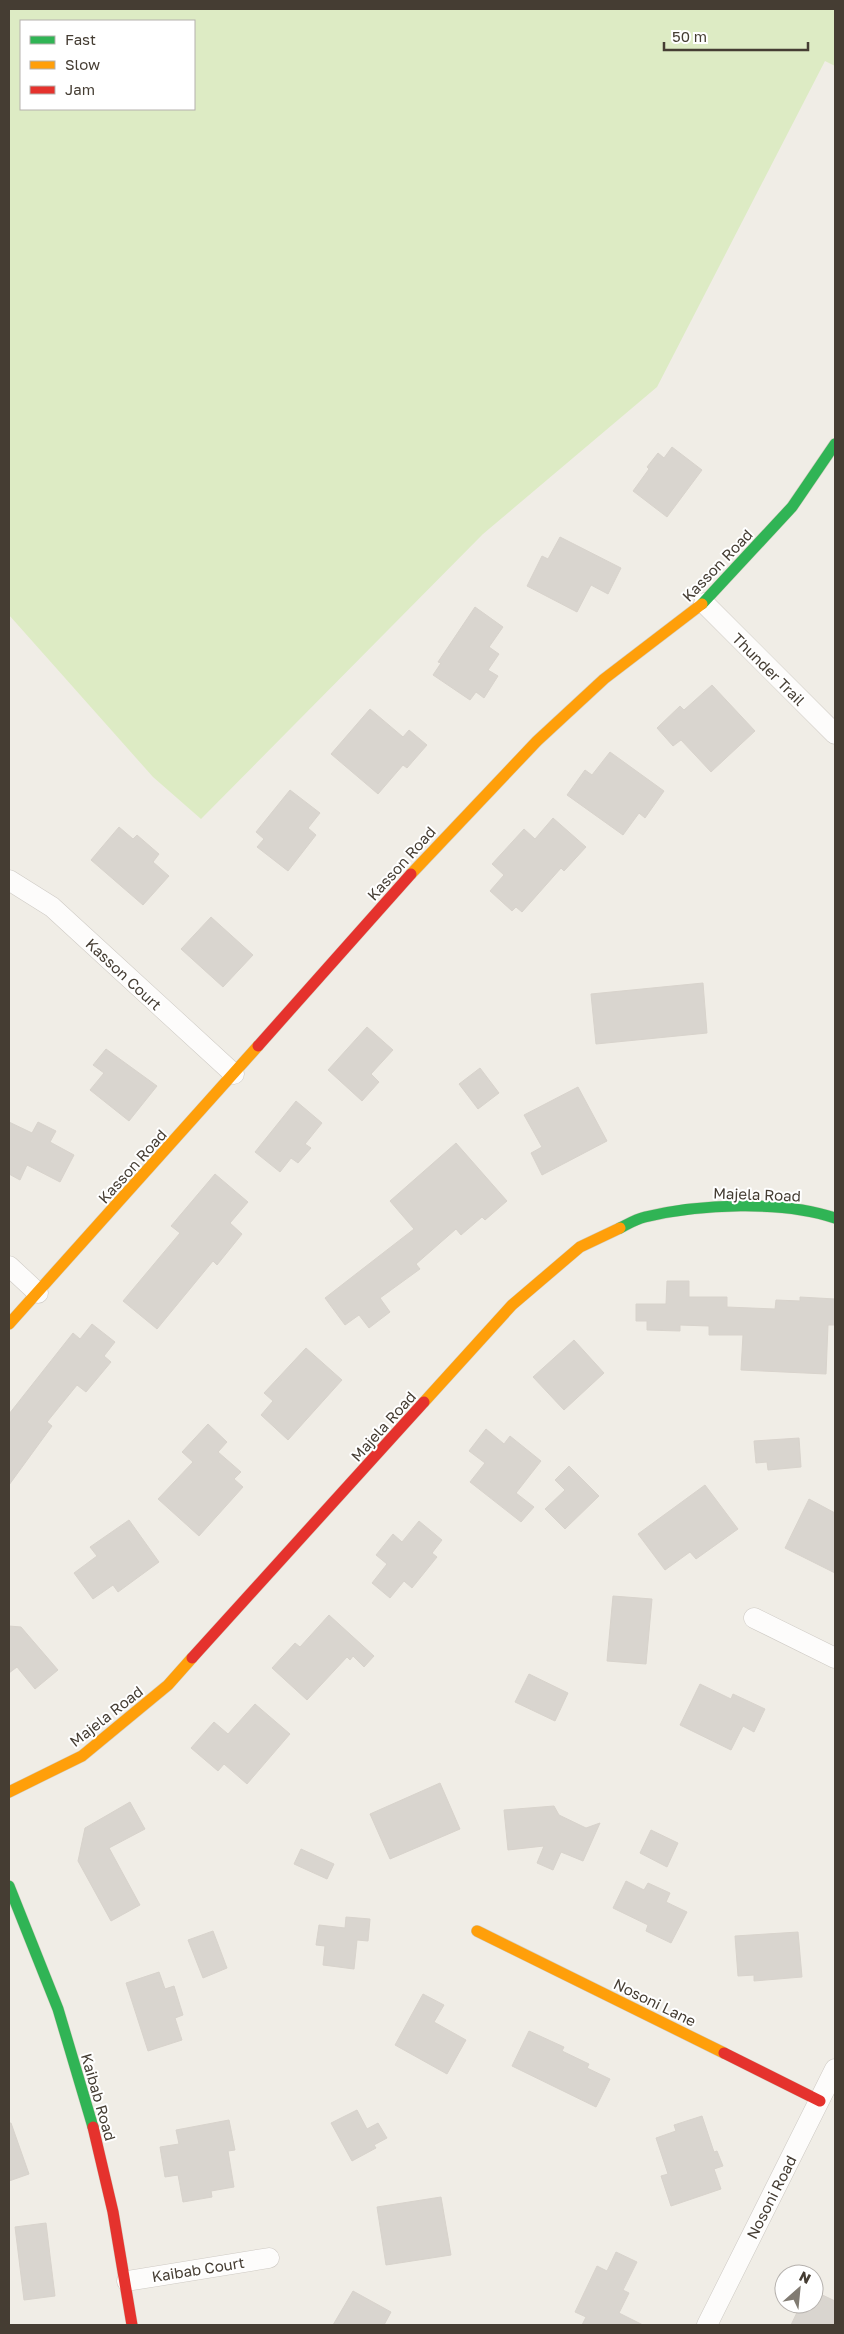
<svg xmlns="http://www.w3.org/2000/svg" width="844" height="2334" font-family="'Golos Text',sans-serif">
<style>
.green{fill:#ddebc4;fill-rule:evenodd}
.building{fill:#d9d5cf;stroke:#d8d3cc}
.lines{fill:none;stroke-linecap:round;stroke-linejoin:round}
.street-casing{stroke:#cecac4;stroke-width:21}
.fast-casing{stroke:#d1ccbe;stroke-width:12}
.slow-casing{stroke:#d1ccbe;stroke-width:12}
.jam-casing{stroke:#d1ccbe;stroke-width:12}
.street{stroke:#fdfcfb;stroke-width:20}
.fast{stroke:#30b455;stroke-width:11}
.slow{stroke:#ff9f0a;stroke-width:11}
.jam{stroke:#e5322d;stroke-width:11}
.labels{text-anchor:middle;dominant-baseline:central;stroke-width:4;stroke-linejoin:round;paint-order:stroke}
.street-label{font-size:15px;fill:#453d33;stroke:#fff}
</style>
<rect width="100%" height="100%" fill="#f0ede6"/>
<path class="green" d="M 9,9 L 835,9 L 835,66 L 825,61 L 657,387 L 483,534 L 201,819 L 153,777 L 9,615 ZM 21,21 L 194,21 L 194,109 L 21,109 Z"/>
<path class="building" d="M 672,447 L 702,470 L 667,517 L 633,491 L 649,469 L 647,467 L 658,453 L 664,458 Z
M 560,537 L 621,568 L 608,594 L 591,585 L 577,612 L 527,586 L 542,556 L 548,559 Z
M 475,607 L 503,627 L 489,647 L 499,654 L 488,670 L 498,676 L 484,698 L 476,692 L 470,700 L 433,675 L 441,663 L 438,662 Z
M 712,685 L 755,731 L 711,772 L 681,740 L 673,746 L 657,728 L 680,706 L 684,710 Z
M 370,709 L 403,737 L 409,730 L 427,745 L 407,768 L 403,765 L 378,794 L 331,754 Z
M 610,752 L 664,791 L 645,818 L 639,813 L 623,835 L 567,795 L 585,770 L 592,775 Z
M 290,790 L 320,813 L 308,828 L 316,835 L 288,871 L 257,847 L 264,839 L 256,832 Z
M 553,818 L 586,847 L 564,871 L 561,868 L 522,912 L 516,907 L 512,911 L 490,891 L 504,875 L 492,864 L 524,829 L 535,839 Z
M 119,827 L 133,839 L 137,835 L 159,854 L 153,862 L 169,876 L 143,905 L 91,860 Z
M 211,917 L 253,955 L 223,987 L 181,949 Z
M 703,983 L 707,1033 L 596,1044 L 591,994 Z
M 367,1027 L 393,1050 L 371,1074 L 379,1082 L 362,1101 L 328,1070 Z
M 106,1049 L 157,1086 L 129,1121 L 90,1090 L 104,1073 L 93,1065 Z
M 480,1068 L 499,1093 L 478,1109 L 459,1084 Z
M 578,1087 L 607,1141 L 542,1175 L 531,1153 L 542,1147 L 524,1115 Z
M 296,1101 L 322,1123 L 305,1144 L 311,1148 L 298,1163 L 291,1158 L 280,1172 L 255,1152 Z
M 9,1122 L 32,1133 L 38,1122 L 56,1131 L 50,1142 L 74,1155 L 60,1182 L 27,1165 L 20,1180 L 9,1174 Z
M 456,1143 L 507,1201 L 485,1220 L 482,1217 L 461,1235 L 456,1229 L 416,1264 L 420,1269 L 380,1298 L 390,1312 L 369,1328 L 359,1315 L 345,1325 L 325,1298 L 414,1229 L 390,1201 Z
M 215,1174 L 248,1202 L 230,1223 L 242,1234 L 217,1265 L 213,1261 L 157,1329 L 123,1301 L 180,1233 L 171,1226 Z
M 667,1281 L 689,1281 L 689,1297 L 727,1297 L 727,1307 L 775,1309 L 776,1300 L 800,1301 L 800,1297 L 835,1299 L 835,1325 L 828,1325 L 826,1374 L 741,1370 L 743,1335 L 709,1335 L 709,1326 L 680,1325 L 680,1331 L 647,1330 L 647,1321 L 636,1321 L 636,1304 L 666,1304 Z
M 92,1324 L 115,1342 L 104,1356 L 111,1362 L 86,1392 L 77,1385 L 47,1422 L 52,1426 L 9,1485 L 9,1414 L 73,1333 L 80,1339 Z
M 574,1340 L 604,1373 L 564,1410 L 533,1377 Z
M 306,1348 L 342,1380 L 288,1440 L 261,1415 L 273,1401 L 264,1393 Z
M 208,1424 L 227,1442 L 218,1452 L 241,1472 L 234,1479 L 243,1487 L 199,1536 L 158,1499 L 193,1462 L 182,1452 Z
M 486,1429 L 504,1444 L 510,1436 L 541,1461 L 516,1493 L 534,1507 L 521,1522 L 470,1482 L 485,1463 L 469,1451 Z
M 799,1438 L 801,1467 L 768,1470 L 767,1462 L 756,1463 L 754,1441 Z
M 569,1466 L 599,1496 L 565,1529 L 545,1509 L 565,1490 L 555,1480 Z
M 705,1485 L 738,1529 L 696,1559 L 690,1552 L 665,1570 L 638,1534 Z
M 809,1499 L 835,1513 L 835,1573 L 785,1548 Z
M 129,1520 L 159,1562 L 118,1592 L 113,1585 L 93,1599 L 74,1573 L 97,1556 L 90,1547 Z
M 419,1521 L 442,1540 L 432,1553 L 437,1557 L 412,1588 L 404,1581 L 390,1598 L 372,1583 L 387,1564 L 376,1555 L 393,1534 L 402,1542 Z
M 613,1596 L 652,1599 L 646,1664 L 607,1661 Z
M 329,1615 L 374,1656 L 364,1667 L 353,1656 L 350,1660 L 347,1657 L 307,1700 L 272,1668 L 295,1643 L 300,1647 Z
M 9,1626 L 21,1627 L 58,1670 L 35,1689 L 17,1667 L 9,1673 Z
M 529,1674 L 568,1693 L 555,1721 L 515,1702 Z
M 700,1684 L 731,1699 L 733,1694 L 765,1709 L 754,1732 L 743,1726 L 731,1750 L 680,1725 Z
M 255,1704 L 290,1734 L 247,1784 L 224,1764 L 218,1771 L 191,1748 L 214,1722 L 228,1734 Z
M 440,1783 L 460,1829 L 390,1859 L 370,1814 Z
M 130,1802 L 145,1829 L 109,1848 L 140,1905 L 111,1921 L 78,1861 L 85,1828 Z
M 554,1806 L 559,1815 L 586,1828 L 600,1823 L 583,1861 L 561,1852 L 553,1870 L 537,1863 L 544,1846 L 508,1850 L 504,1810 Z
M 651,1830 L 678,1843 L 667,1867 L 640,1853 Z
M 301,1849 L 334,1864 L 327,1879 L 294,1864 Z
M 626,1881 L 644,1890 L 648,1883 L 670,1893 L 666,1902 L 687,1912 L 671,1943 L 646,1931 L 648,1925 L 613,1908 Z
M 346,1917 L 370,1919 L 368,1941 L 357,1940 L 354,1969 L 323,1965 L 325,1946 L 316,1945 L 319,1925 L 345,1928 Z
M 213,1931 L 227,1968 L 203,1978 L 188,1940 Z
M 798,1932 L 802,1977 L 754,1981 L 754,1975 L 738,1976 L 735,1936 Z
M 159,1972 L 165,1989 L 174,1986 L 183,2015 L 175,2018 L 182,2040 L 148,2051 L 126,1983 Z
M 423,1994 L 444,2005 L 434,2022 L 466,2040 L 447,2074 L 395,2045 Z
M 529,2031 L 564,2047 L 562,2051 L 589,2064 L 587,2068 L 610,2079 L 596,2107 L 512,2066 Z
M 357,2110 L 367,2129 L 378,2123 L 387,2138 L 374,2145 L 376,2148 L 352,2161 L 331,2123 Z
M 702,2116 L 714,2152 L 717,2151 L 723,2166 L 714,2169 L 721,2189 L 671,2206 L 661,2176 L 668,2174 L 656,2138 L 676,2131 L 674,2125 Z
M 229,2120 L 235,2150 L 228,2151 L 234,2187 L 211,2191 L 212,2197 L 183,2202 L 178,2175 L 165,2177 L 160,2147 L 179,2144 L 176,2130 Z
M 9,2123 L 11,2123 L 29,2174 L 9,2181 Z
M 441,2197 L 451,2255 L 386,2265 L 377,2207 Z
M 46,2223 L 55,2296 L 24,2300 L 15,2227 Z
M 616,2252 L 637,2262 L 623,2290 L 629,2293 L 619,2313 L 643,2325 L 582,2325 L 586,2317 L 575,2312 L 597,2266 L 607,2271 Z
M 353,2291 L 391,2312 L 384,2325 L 333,2325 Z
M 814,2291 L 835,2301 L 835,2325 L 791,2325 L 801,2304 L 814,2304 Z"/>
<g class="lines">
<defs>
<path id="street" d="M 704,603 L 835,734
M 9,880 L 52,907 L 234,1074
M 9,1266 L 38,1293
M 754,1618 L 835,1658
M 127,2281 L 269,2258
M 707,2325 L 835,2069"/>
<path id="fast" d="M 702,604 L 792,507 L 835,444
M 620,1228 C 628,1224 636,1219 645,1217 C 699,1204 782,1200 835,1218
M 9,1886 L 58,2009 L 93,2127"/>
<path id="slow" d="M 411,874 L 537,741 L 604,679 L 702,604
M 9,1324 L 258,1046
M 424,1402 L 512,1305 L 580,1247 L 620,1228
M 9,1792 L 82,1756 L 168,1685 L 192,1658
M 477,1931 L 724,2053"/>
<path id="jam" d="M 258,1046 L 411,874
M 192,1658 L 424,1402
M 724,2053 L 820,2101
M 93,2127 L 113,2212 L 132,2325"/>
</defs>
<use href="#street" class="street-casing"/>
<use href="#fast" class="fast-casing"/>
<use href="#slow" class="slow-casing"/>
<use href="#jam" class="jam-casing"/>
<use href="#street" class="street"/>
<use href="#fast" class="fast"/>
<use href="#slow" class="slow"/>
<use href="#jam" class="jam"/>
</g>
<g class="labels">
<g class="street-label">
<text transform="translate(717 565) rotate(-46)">Kasson Road</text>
<text transform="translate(769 669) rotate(45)">Thunder Trail</text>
<text transform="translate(401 863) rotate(-48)">Kasson Road</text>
<text transform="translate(124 974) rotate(43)">Kasson Court</text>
<text transform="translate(132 1166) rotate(-48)">Kasson Road</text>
<text transform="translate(757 1194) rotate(2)">Majela Road</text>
<text transform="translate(383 1426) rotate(-48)">Majela Road</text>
<text transform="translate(106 1716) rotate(-38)">Majela Road</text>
<text transform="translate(655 2002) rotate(26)">Nosoni Lane</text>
<text transform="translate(99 2097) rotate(74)">Kaibab Road</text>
<text transform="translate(771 2197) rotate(-63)">Nosoni Road</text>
<text transform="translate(198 2269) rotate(-9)">Kaibab Court</text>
</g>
</g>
<rect width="844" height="2334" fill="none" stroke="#453d33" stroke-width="20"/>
<rect x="20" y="20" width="175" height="90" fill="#ffffff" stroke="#b5b1ad"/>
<rect x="30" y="36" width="25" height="8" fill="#30b455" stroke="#b5b1ad"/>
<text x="65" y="45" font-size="15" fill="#453d33">Fast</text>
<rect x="30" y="61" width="25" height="8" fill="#ff9f0a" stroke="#b5b1ad"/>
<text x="65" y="70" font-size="15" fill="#453d33">Slow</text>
<rect x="30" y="86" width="25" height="8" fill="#e5322d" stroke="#b5b1ad"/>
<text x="65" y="95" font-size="15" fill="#453d33">Jam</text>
<g transform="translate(799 2289) rotate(27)"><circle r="24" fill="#ffffff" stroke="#b5b1ad"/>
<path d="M0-4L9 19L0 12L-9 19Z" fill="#817b72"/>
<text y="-8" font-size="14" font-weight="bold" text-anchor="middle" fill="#453d33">N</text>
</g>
<path d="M664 42v8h144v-8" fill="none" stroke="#453d33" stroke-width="2.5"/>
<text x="672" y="42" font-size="15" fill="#453d33" stroke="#ffffff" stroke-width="4" paint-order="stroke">50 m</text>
</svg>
